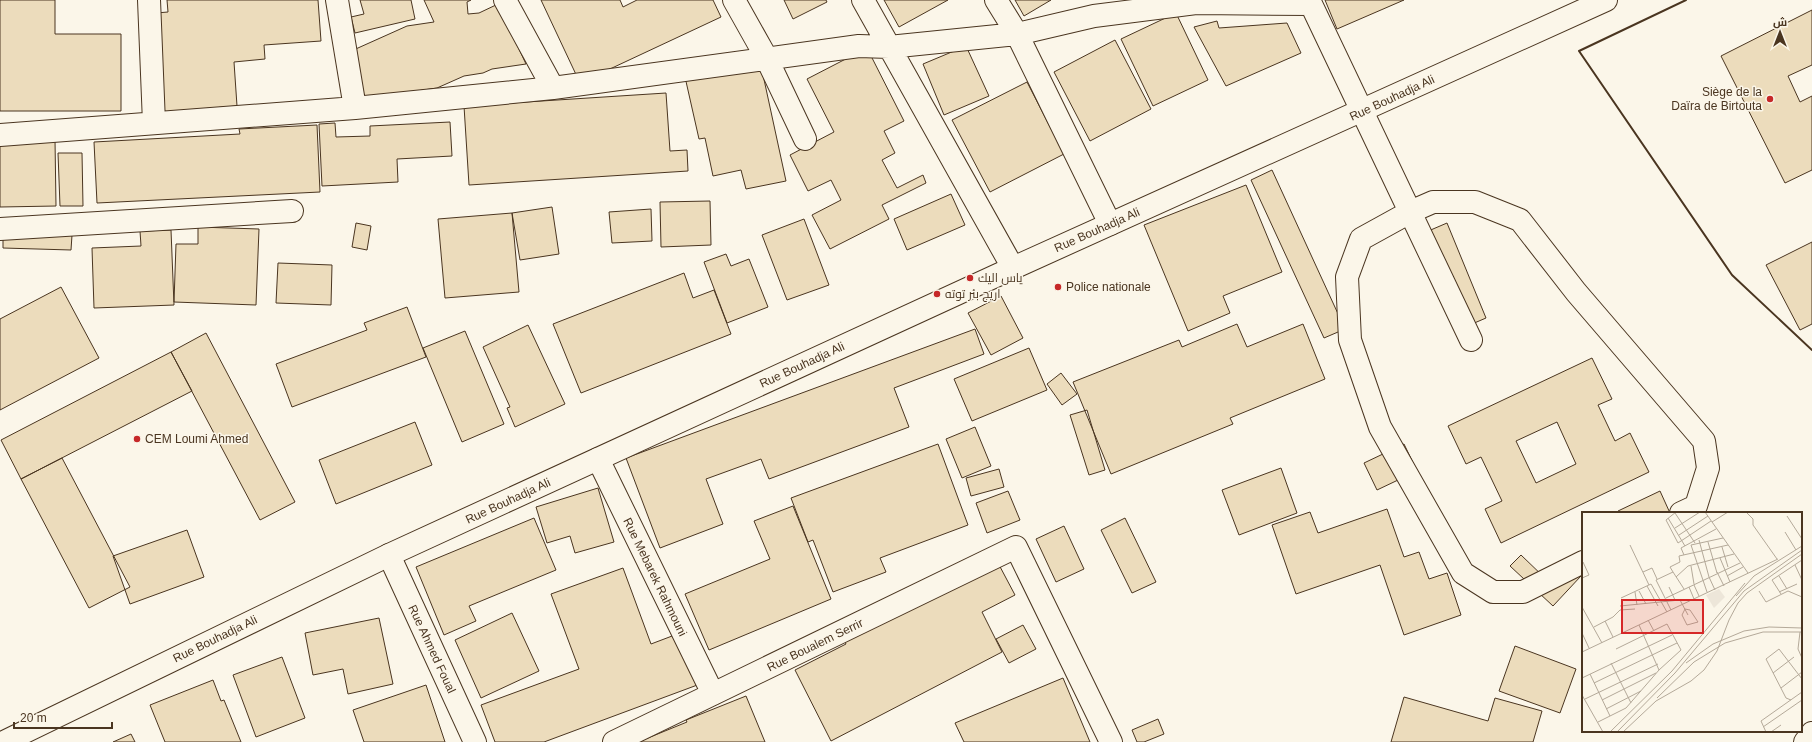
<svg xmlns="http://www.w3.org/2000/svg" width="1812" height="742" font-family="Helvetica,Cairo,sans-serif">
<style>
.building{fill:#ecdcbc;stroke:#4a3520;fill-rule:evenodd}
.lines{fill:none;stroke-linecap:round;stroke-linejoin:round}
.minor-casing{stroke:#4a3520;stroke-width:24}
.secondary-casing{stroke:#4a3520;stroke-width:24}
.minor{stroke:#fbf6e9;stroke-width:22}
.secondary{stroke:#fbf6e9;stroke-width:22}
.wall{stroke:#4a3520;stroke-width:2}
.poi-dot{fill:#c62828;stroke:#fbf6e9;stroke-width:1.5}
.labels{text-anchor:middle;dominant-baseline:central;stroke-width:3;stroke-linejoin:round;paint-order:stroke}
.poi-label{font-size:12px;fill:#4a3520;stroke:#fbf6e9;text-anchor:start}
.street-label{font-size:12px;fill:#4a3520;stroke:#fbf6e9}
.inset-road{fill:none;stroke:#b4a999;stroke-width:1}
.view{fill:#d62828;fill-opacity:0.15;stroke:#d62828;stroke-width:2}
.inset-edge{fill:none;stroke:#4a3520;stroke-width:2}
</style>
<rect width="100%" height="100%" fill="#fbf6e9"/>
<path class="building" d="M 0,0 L 55,0 L 55,34 L 121,34 L 121,111 L 0,111 Z
M 167,0 L 318,0 L 321,41 L 264,45 L 265,59 L 234,62 L 237,106 L 163,112 L 156,13 L 168,12 Z
M 360,0 L 411,0 L 415,19 L 355,33 L 351,17 L 364,14 Z
M 424,0 L 471,0 L 467,2 L 468,14 L 479,13 L 498,4 L 526,64 L 492,69 L 483,73 L 464,76 L 437,88 L 356,100 L 349,52 L 407,26 L 434,22 Z
M 541,0 L 620,0 L 623,7 L 637,0 L 713,0 L 721,17 L 580,83 Z
M 784,0 L 826,0 L 827,2 L 793,19 Z
M 884,0 L 948,0 L 899,27 Z
M 1015,0 L 1051,0 L 1024,16 Z
M 1325,0 L 1404,0 L 1337,29 Z
M 1812,10 L 1812,65 L 1788,76 L 1800,102 L 1812,96 L 1812,170 L 1785,183 L 1721,56 Z
M 1176,13 L 1208,80 L 1153,106 L 1121,39 Z
M 1217,21 L 1219,28 L 1287,23 L 1301,53 L 1226,86 L 1194,27 Z
M 1115,40 L 1151,109 L 1090,141 L 1054,72 Z
M 966,46 L 989,96 L 944,115 L 923,64 Z
M 867,48 L 904,121 L 884,131 L 895,153 L 882,160 L 897,188 L 923,175 L 926,183 L 882,205 L 889,219 L 830,249 L 812,215 L 841,200 L 831,180 L 808,191 L 790,155 L 834,132 L 807,79 Z
M 760,61 L 786,181 L 746,189 L 741,170 L 713,176 L 705,138 L 699,139 L 685,77 Z
M 1027,82 L 1064,154 L 990,192 L 952,120 Z
M 666,93 L 670,151 L 687,150 L 688,171 L 469,185 L 464,106 Z
M 450,122 L 452,156 L 397,159 L 398,182 L 322,186 L 319,124 L 335,123 L 336,137 L 370,136 L 370,126 Z
M 317,125 L 320,192 L 97,203 L 94,142 L 240,134 L 239,129 Z
M 55,140 L 56,206 L 0,207 L 0,141 Z
M 58,153 L 82,153 L 83,206 L 60,206 Z
M 1272,170 L 1345,329 L 1324,338 L 1251,180 Z
M 1246,185 L 1282,272 L 1223,296 L 1230,313 L 1188,331 L 1144,225 Z
M 951,194 L 965,225 L 907,250 L 894,219 Z
M 710,201 L 711,245 L 661,247 L 660,202 Z
M 552,207 L 559,254 L 520,260 L 512,213 Z
M 651,209 L 652,241 L 612,243 L 609,212 Z
M 512,213 L 519,292 L 445,298 L 438,219 Z
M 804,219 L 829,285 L 787,300 L 762,235 Z
M 356,223 L 371,226 L 367,250 L 352,247 Z
M 1447,223 L 1486,318 L 1465,327 L 1426,232 Z
M 198,227 L 259,229 L 256,305 L 174,302 L 176,244 L 198,244 Z
M 171,230 L 174,305 L 94,308 L 92,248 L 141,246 L 140,231 Z
M 3,232 L 72,235 L 71,250 L 3,248 Z
M 1812,242 L 1812,324 L 1800,330 L 1766,265 Z
M 726,254 L 731,266 L 749,259 L 768,307 L 727,323 L 704,262 Z
M 278,263 L 332,265 L 331,305 L 276,303 Z
M 684,273 L 693,298 L 714,290 L 731,334 L 581,393 L 553,324 Z
M 61,287 L 99,358 L 0,410 L 0,319 Z
M 1001,296 L 1023,338 L 991,355 L 968,313 Z
M 407,307 L 426,357 L 292,407 L 276,364 L 367,330 L 364,323 Z
M 1237,324 L 1247,347 L 1303,324 L 1325,379 L 1230,418 L 1233,424 L 1111,474 L 1073,382 L 1179,340 L 1182,347 Z
M 528,325 L 565,404 L 515,427 L 507,408 L 510,407 L 483,347 Z
M 975,329 L 984,354 L 894,388 L 909,427 L 769,479 L 761,459 L 706,479 L 723,524 L 660,548 L 626,458 Z
M 465,331 L 504,424 L 462,442 L 423,348 Z
M 206,333 L 295,502 L 260,520 L 171,352 Z
M 1029,348 L 1047,390 L 972,421 L 954,379 Z
M 171,352 L 192,391 L 21,479 L 1,440 Z
M 1592,358 L 1612,399 L 1598,405 L 1615,441 L 1630,433 L 1649,472 L 1501,543 L 1485,509 L 1502,501 L 1481,457 L 1466,464 L 1448,426 ZM 1557,422 L 1576,464 L 1536,483 L 1516,441 Z
M 1061,373 L 1077,394 L 1062,405 L 1047,384 Z
M 1087,410 L 1105,470 L 1089,475 L 1070,415 Z
M 415,422 L 432,465 L 336,504 L 319,460 Z
M 975,427 L 991,466 L 962,478 L 946,439 Z
M 938,444 L 968,525 L 880,558 L 886,572 L 833,592 L 813,540 L 808,542 L 791,498 Z
M 1404,444 L 1417,471 L 1377,490 L 1364,463 Z
M 62,458 L 130,587 L 89,608 L 21,479 Z
M 1281,468 L 1297,513 L 1239,535 L 1222,490 Z
M 999,469 L 1004,487 L 971,496 L 966,478 Z
M 598,488 L 614,542 L 575,553 L 570,536 L 547,543 L 536,507 Z
M 1008,491 L 1020,520 L 987,533 L 976,503 Z
M 1660,491 L 1670,513 L 1618,513 L 1618,511 Z
M 793,506 L 831,599 L 709,650 L 685,594 L 770,559 L 754,521 Z
M 1387,509 L 1404,557 L 1419,552 L 1429,579 L 1447,573 L 1461,615 L 1404,635 L 1380,565 L 1296,594 L 1272,525 L 1310,512 L 1318,533 Z
M 534,518 L 556,570 L 469,606 L 476,621 L 444,635 L 416,567 Z
M 1125,518 L 1156,582 L 1132,593 L 1101,530 Z
M 1064,526 L 1084,569 L 1056,582 L 1036,539 Z
M 187,530 L 204,577 L 130,604 L 113,556 Z
M 1521,555 L 1547,580 L 1564,561 L 1581,576 L 1553,606 L 1510,566 Z
M 997,561 L 1015,595 L 982,612 L 1002,652 L 831,741 L 795,670 L 846,644 L 844,640 Z
M 623,568 L 651,644 L 680,633 L 700,684 L 544,742 L 495,742 L 481,705 L 579,669 L 551,594 Z
M 512,613 L 539,671 L 481,698 L 455,640 Z
M 379,618 L 393,684 L 348,694 L 343,669 L 313,675 L 305,633 Z
M 1023,625 L 1036,649 L 1009,663 L 996,639 Z
M 1515,646 L 1576,669 L 1560,713 L 1499,691 Z
M 282,657 L 305,718 L 256,737 L 233,675 Z
M 1063,678 L 1090,742 L 964,742 L 955,723 Z
M 213,680 L 221,701 L 224,700 L 241,742 L 165,742 L 150,705 Z
M 426,685 L 445,742 L 364,742 L 353,710 Z
M 746,696 L 765,742 L 638,742 L 687,722 L 686,720 Z
M 1404,697 L 1488,721 L 1495,698 L 1542,711 L 1533,742 L 1391,742 Z
M 1158,719 L 1164,734 L 1144,742 L 1137,742 L 1132,730 Z
M 131,734 L 135,742 L 113,742 Z"/>
<g class="lines">
<defs>
<path id="minor" d="M 149,0 L 154,123
M 337,0 L 355,108
M 505,0 L 553,88
M 734,0 L 766,57 L 805,139
M 863,0 L 1013,268
M 996,0 L 1017,34 L 1110,224
M 0,135 L 355,108 L 553,88 L 859,46 L 889,47 L 1017,34 L 1094,16 L 1196,3 L 1311,4 L 1471,340
M 0,229 L 292,211
M 598,459 L 713,694
M 389,555 L 475,742
M 1583,562 L 1523,592 L 1493,592 L 1463,573 L 1380,427 L 1350,340 L 1347,277 L 1361,239 L 1410,212 L 1433,202 L 1475,202 L 1520,220 L 1576,292 L 1704,441 L 1708,468 L 1696,506 L 1681,513
M 614,742 L 1016,547 L 1111,742"/>
<path id="secondary" d="M 4,742 L 389,555 L 1013,268 L 1606,0
M 1805,742 L 1812,733"/>
</defs>
<use href="#minor" class="minor-casing"/>
<use href="#secondary" class="secondary-casing"/>
<use href="#minor" class="minor"/>
<use href="#secondary" class="secondary"/>
<path class="wall" d="M 1686,0 L 1579,51 L 1732,275 L 1812,350"/>
</g>
<g class="poi-dot">
<circle cx="1770" cy="99" r="4"/>
<circle cx="970" cy="278" r="4"/>
<circle cx="1058" cy="287" r="4"/>
<circle cx="937" cy="294" r="4"/>
<circle cx="137" cy="439" r="4"/>
</g>
<g class="labels">
<g class="poi-label">
<text x="1762" y="92" text-anchor="end">Siège de la<tspan x="1762" dy="14">Daïra de Birtouta</tspan></text>
<text x="978" y="278">ياس اليك</text>
<text x="1066" y="287">Police nationale</text>
<text x="945" y="294">اريج بئر توته</text>
<text x="145" y="439">CEM Loumi Ahmed</text>
</g>
<g class="street-label">
<text transform="translate(1392 98) rotate(-25)">Rue Bouhadja Ali</text>
<text transform="translate(1097 230) rotate(-24)">Rue Bouhadja Ali</text>
<text transform="translate(802 365) rotate(-25)">Rue Bouhadja Ali</text>
<text transform="translate(508 501) rotate(-25)">Rue Bouhadja Ali</text>
<text transform="translate(655 577) rotate(64)">Rue Mebarek Rahmouni</text>
<text transform="translate(215 639) rotate(-26)">Rue Bouhadja Ali</text>
<text transform="translate(815 645) rotate(-26)">Rue Boualem Serrir</text>
<text transform="translate(432 649) rotate(65)">Rue Ahmed Foual</text>
</g>
</g>
<g transform="translate(1582 512)">
<rect width="220" height="220" fill="#fbf6e9"/>
<path d="M 137,77 L 143,85 L 132,96 L 124,83 Z" fill="#ede6d9"/>
<path class="inset-road" d="M 94,0 L 84,8 L 96,31 L 129,9M 123,0 L 166,61M 164,0 L 171,7 L 171,13 L 195,47M 93,1 L 113,31M 205,4 L 220,27M 86,6 L 103,34M 130,10 L 146,0M 93,16 L 118,0M 203,20 L 214,38M 97,23 L 126,4M 117,28 L 127,65 L 133,78M 126,30 L 135,61M 48,33 L 67,73M 140,35 L 146,55M 102,43 L 99,36 L 134,17M 138,46 L 148,70M 213,53 L 220,68M 109,54 L 112,72M 61,60 L 70,56 L 75,67M 91,60 L 102,77M 135,60 L 142,74M 145,64 L 161,55M 197,64 L 205,77M 94,65 L 106,54 L 152,42M 0,66 L 7,63 L 1,50M 112,73 L 117,84M 65,74 L 76,94M 87,75 L 93,88M 107,75 L 112,87M 57,79 L 64,92M 177,79 L 184,90 L 206,79 L 220,85M 53,80 L 55,93M 125,80 L 109,33 L 141,26M 197,80 L 215,72M 199,82 L 190,68 L 220,48M 154,84 L 172,64 L 220,34M 39,86 L 69,72 L 85,100M 84,86 L 158,51M 38,94 L 98,88 L 106,103M 0,95 L 20,131M 103,97 L 108,98 L 116,110 L 105,113 L 100,103 ZM 38,98 L 53,97M 89,98 L 74,68 L 91,60 L 88,55 L 98,50 L 97,44 L 146,33M 66,108 L 72,119M 23,109 L 31,125M 57,113 L 77,158M 12,115 L 31,105 L 38,98M 218,120 L 216,137 L 220,146M 0,121 L 7,136M 0,140 L 196,47M 29,151 L 49,191M 104,151 L 131,132 L 162,119 L 187,115 L 220,116M 191,161 L 212,145M 8,162 L 28,204M 0,166 L 90,123M 12,171 L 95,131M 199,176 L 220,160M 0,183 L 21,220M 75,186 L 112,150 L 143,131 L 181,120 L 220,120M 3,187 L 76,152M 20,188 L 74,161M 209,188 L 204,186 L 184,147 L 197,137 L 220,167M 24,197 L 59,179M 16,210 L 44,196 L 77,158 L 99,138 L 85,112 L 34,137M 181,215 L 220,188M 28,220 L 90,159 L 163,71M 35,220 L 93,161 L 162,79 L 220,38M 41,220 L 74,189 L 109,169 L 122,158 L 135,139 L 147,108 L 156,91 L 165,81 L 220,42M 184,220 L 179,209 L 220,180M 189,220 L 199,213"/>
<path class="view" d="M 40,88 L 121,88 L 121,121 L 40,121 Z"/>
<rect width="220" height="220" class="inset-edge"/>
</g>
<g transform="translate(1780 32)" stroke="#fbf6e9" stroke-width="3" paint-order="stroke">
<path d="M0-3L7 15L0 10L-7 15Z" fill="#4a3520"/>
<text y="-6" font-size="11" font-weight="bold" text-anchor="middle" fill="#4a3520">ش</text>
</g>
<path d="M14 722v6h98v-6" fill="none" stroke="#4a3520" stroke-width="2"/>
<text x="20" y="722" font-size="12" fill="#4a3520" stroke="#fbf6e9" stroke-width="3" paint-order="stroke">20 m</text>
</svg>
